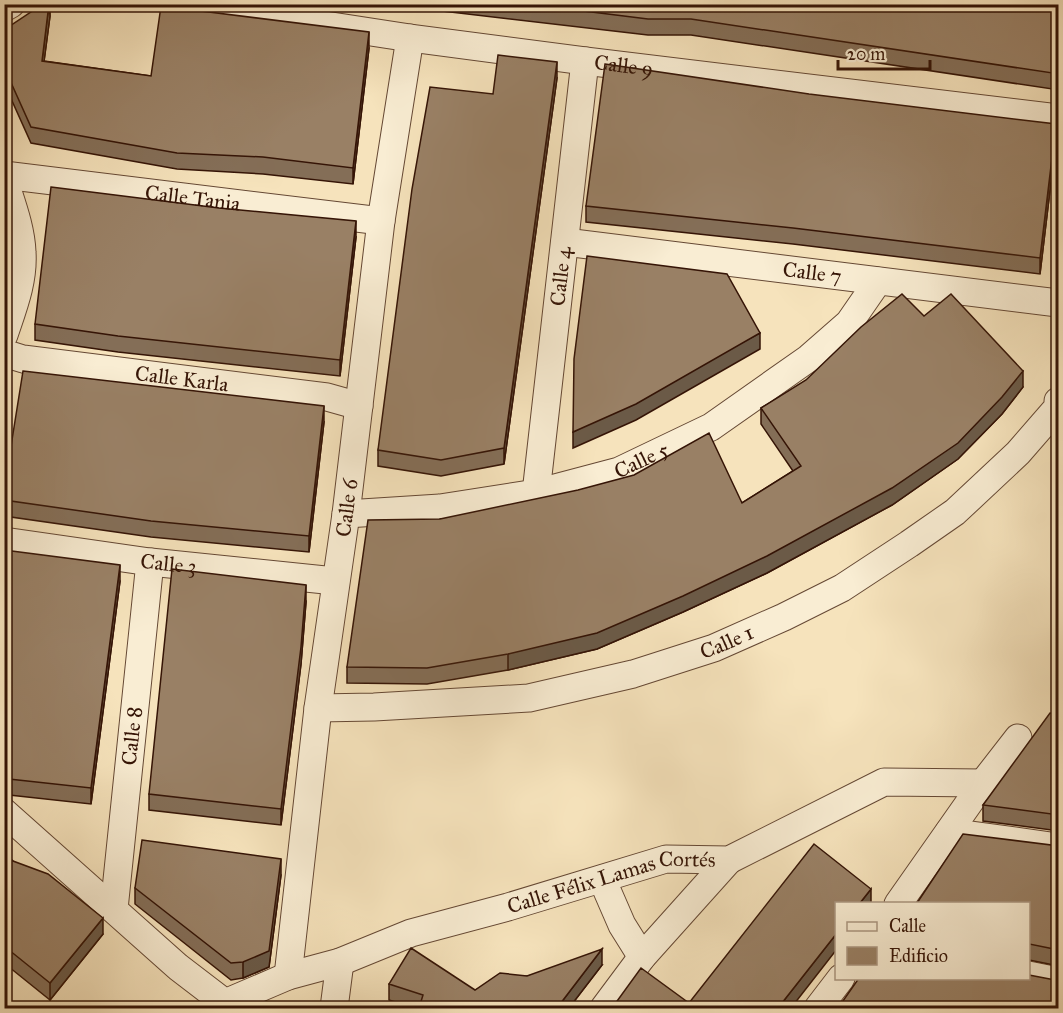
<svg xmlns="http://www.w3.org/2000/svg" width="1063" height="1013" font-family="'IM FELL Great Primer',serif">
<style>
.lines{fill:none;stroke-linecap:round;stroke-linejoin:round}
.minor-casing{stroke:#654834;stroke-width:29}
.minor{stroke:#f9edd3;stroke-width:27}
.wall{fill:#846e57;stroke:#351406;stroke-width:1.5}
.shaded-wall{fill:#6b5a47;stroke:#351406;stroke-width:1.5}
.building{fill:#998065;stroke:#351406;stroke-width:1.5}
.labels{text-anchor:middle;dominant-baseline:central;stroke-width:6;stroke-linejoin:round;paint-order:stroke}
.street-label{font-size:21px;fill:#351406;stroke:#f9edd3}
</style>
<rect width="100%" height="100%" fill="#f6e3bc"/>
<filter id="stains"><feTurbulence type="fractalNoise" baseFrequency=".00333" numOctaves="4"/><feColorMatrix values="0 0 0 0 .2 0 0 0 0 .09 0 0 0 0 .02 0 0 0 .5 -.17"/></filter>
<radialGradient id="worn" r=".72"><stop offset=".6" stop-color="#630" stop-opacity="0"/><stop offset="1" stop-color="#630" stop-opacity=".3"/></radialGradient>
<g class="lines">
<defs>
<g id="minor">
<path id="s1" d="M 188,4 L 410,38 L 585,61 L 1058,118"/>
<path d="M 4,8 L 11,4"/>
<path id="s2" d="M 4,175 L 381,221"/>
<path d="M 4,179 C 11,202 21,227 22,252 C 24,281 13,308 4,335"/>
<path id="s3" d="M 565,242 L 1058,303"/>
<path id="s4" d="M 4,353 L 23,359 L 327,397 L 359,406"/>
<path id="s5" d="M 536,493 L 585,61"/>
<path id="s6" d="M 346,514 L 440,508 L 536,493 L 619,471 L 711,427 L 809,358 L 849,323 L 878,281"/>
<path id="s7" d="M 4,541 L 150,562 L 335,581"/>
<path id="s8" d="M 318,708 L 374,707 L 529,698 L 633,674 L 714,648 L 784,617 L 842,588 L 909,544 L 955,512 L 1018,453 L 1058,407 L 1058,401"/>
<path id="s9" d="M 4,812 L 178,967 L 225,1003 L 288,976 L 340,962 L 411,933 L 508,907 L 666,859 L 729,860 L 884,782 L 983,783"/>
<path d="M 949,832 L 1058,847"/>
<path d="M 602,879 L 622,925 L 642,957"/>
<path d="M 898,904 L 983,783 L 1018,738"/>
<path id="s10" d="M 114,909 L 150,562"/>
<path d="M 1028,975 L 1058,981"/>
<path id="s11" d="M 288,976 L 318,708 L 346,514 L 381,221 L 410,38"/>
<path d="M 334,1008 L 340,962"/>
<path d="M 604,1008 L 642,957 L 729,860"/>
<path d="M 818,1008 L 841,978"/>
</g>
</defs>
<use href="#minor" class="minor-casing"/>
<use href="#minor" class="minor"/>
</g>
<path class="wall" d="M 50,4 L 50,16 L 44,61 L 151,76 L 369,48 L 353,184 L 263,174 L 177,169 L 31,143 L 4,83 L 4,30 Z
M 401,4 L 1059,4 L 1059,90 L 691,35 L 648,35 L 442,11 Z
M 557,78 L 504,464 L 441,476 L 378,466 L 378,450 L 493,94 Z
M 1056,140 L 1040,274 L 793,244 L 586,222 L 586,206 Z
M 356,237 L 340,376 L 118,352 L 35,340 L 35,324 Z
M 924,316 L 1023,387 L 1002,414 L 958,459 L 892,505 L 767,573 L 683,612 L 597,649 L 508,670 L 427,684 L 347,683 L 347,667 L 440,519 L 742,503 L 793,471 L 761,424 L 761,408 Z
M 324,422 L 309,552 L 151,537 L 4,516 L 4,490 Z
M 4,550 L 120,581 L 91,804 L 9,795 L 4,792 Z
M 306,602 L 301,664 L 281,825 L 149,810 L 149,794 Z
M 1059,714 L 1059,831 L 983,821 L 983,805 Z
M 1056,846 L 1059,846 L 1059,966 L 1029,960 L 1029,903 Z
M 4,853 L 13,861 L 103,934 L 50,1000 L 4,963 Z
M 281,875 L 269,967 L 243,978 L 231,980 L 135,904 L 135,888 Z
M 602,965 L 569,1008 L 414,1008 L 389,1000 L 389,984 L 475,990 L 527,976 Z"/>
<path class="shaded-wall" d="M 49,4 L 50,16 L 42,77 L 42,61 Z
M 369,32 L 369,48 L 353,184 L 353,168 Z
M 557,62 L 557,78 L 504,464 L 504,448 Z
M 1056,124 L 1056,140 L 1040,274 L 1040,258 Z
M 356,221 L 356,237 L 340,376 L 340,360 Z
M 760,333 L 760,349 L 636,420 L 573,448 L 573,432 Z
M 1023,371 L 1023,387 L 1002,414 L 958,459 L 892,505 L 767,573 L 683,612 L 597,649 L 508,670 L 508,654 Z
M 324,406 L 324,422 L 309,552 L 309,536 Z
M 120,565 L 120,581 L 91,804 L 91,788 Z
M 306,585 L 306,602 L 301,664 L 281,825 L 281,809 Z
M 281,859 L 281,875 L 269,967 L 243,978 L 243,962 Z
M 871,889 L 871,903 L 860,903 Z
M 103,918 L 103,934 L 50,1000 L 50,983 Z
M 837,933 L 837,949 L 791,1008 L 778,1008 Z
M 602,949 L 602,965 L 569,1008 L 557,1008 Z"/>
<path class="building" d="M 43,4 L 49,4 L 42,61 L 151,76 L 161,6 L 369,32 L 353,168 L 263,157 L 177,153 L 31,127 L 4,67 L 4,30 Z
M 527,4 L 1059,4 L 1059,74 L 691,19 L 648,19 Z
M 498,55 L 557,62 L 504,448 L 441,460 L 378,450 L 412,189 L 430,87 L 493,94 Z
M 605,64 L 809,94 L 1056,124 L 1040,258 L 793,228 L 586,206 Z
M 51,187 L 219,208 L 356,221 L 340,360 L 118,336 L 35,324 Z
M 587,256 L 727,274 L 760,333 L 636,404 L 573,432 L 574,359 Z
M 902,294 L 924,316 L 951,294 L 1023,371 L 1002,397 L 958,443 L 892,488 L 767,556 L 683,596 L 597,633 L 508,654 L 427,668 L 347,667 L 368,520 L 440,519 L 578,490 L 634,475 L 709,433 L 742,503 L 801,466 L 761,408 L 806,380 L 861,327 Z
M 23,371 L 324,406 L 309,536 L 151,521 L 4,500 L 4,490 Z
M 4,550 L 120,565 L 91,788 L 9,779 L 4,775 Z
M 172,569 L 306,585 L 301,647 L 281,809 L 149,794 Z
M 1050,713 L 1059,714 L 1059,815 L 983,805 Z
M 963,834 L 1059,846 L 1059,950 L 1029,944 L 1029,903 L 917,903 Z
M 142,840 L 281,859 L 269,951 L 243,962 L 231,963 L 135,888 Z
M 814,844 L 871,889 L 860,903 L 837,903 L 837,933 L 778,1008 L 612,1008 L 641,968 L 689,1003 Z
M 4,853 L 13,861 L 48,874 L 103,918 L 50,983 L 4,946 Z
M 411,948 L 475,990 L 500,973 L 527,976 L 602,949 L 557,1008 L 419,1008 L 423,995 L 389,984 Z
M 1029,975 L 1055,980 L 1059,980 L 1059,1008 L 838,1008 L 859,978 L 1029,978 Z"/>
<g class="labels">
<g class="street-label">
<text stroke="none"><textPath href="#s1" startOffset="440">Calle 9</textPath></text>
<text stroke="none"><textPath href="#s2" startOffset="190">Calle Tania</textPath></text>
<text stroke="none"><textPath href="#s3" startOffset="249">Calle 7</textPath></text>
<text stroke="none"><textPath href="#s5" startOffset="218">Calle 4</textPath></text>
<text stroke="none"><textPath href="#s4" startOffset="180">Calle Karla</textPath></text>
<text stroke="none"><textPath href="#s6" startOffset="302">Calle 5</textPath></text>
<text stroke="none"><textPath href="#s11" startOffset="472">Calle 6</textPath></text>
<text stroke="none"><textPath href="#s7" startOffset="166">Calle 3</textPath></text>
<text stroke="none"><textPath href="#s8" startOffset="417">Calle 1</textPath></text>
<text stroke="none"><textPath href="#s10" startOffset="174">Calle 8</textPath></text>
<text stroke="none"><textPath href="#s9" startOffset="699">Calle Félix Lamas Cortés</textPath></text>
</g>
</g>
<rect width="1063" height="1013" fill="none" stroke="#f6e3bc" stroke-width="24"/>
<rect x="6" y="6" width="1051" height="1001" fill="none" stroke="#351406" stroke-width="3"/>
<rect x="12" y="12" width="1039" height="989" fill="none" stroke="#351406" stroke-width="1.5"/>
<rect x="835" y="902" width="195" height="78" fill="#f9edd3" stroke="#ab9681" stroke-width="1.5"/>
<rect x="847" y="922" width="30" height="9" fill="#f9edd3" stroke="#ab9681" stroke-width="1.5"/>
<text x="889" y="932" font-size="18" fill="#351406">Calle</text>
<rect x="847" y="947" width="30" height="18" fill="#998065" stroke="#ab9681" stroke-width="1.5"/>
<text x="889" y="962" font-size="18" fill="#351406">Edificio</text>
<path d="M838 60v9h92v-9" fill="none" stroke="#351406" stroke-width="3"/>
<text x="847" y="60" font-size="18" fill="#351406" stroke="#f9edd3" stroke-width="4.5" paint-order="stroke">20 m</text>
<rect width="100%" height="100%" filter="url(#stains)"/>
<rect width="100%" height="100%" fill="url(#worn)"/>
</svg>
